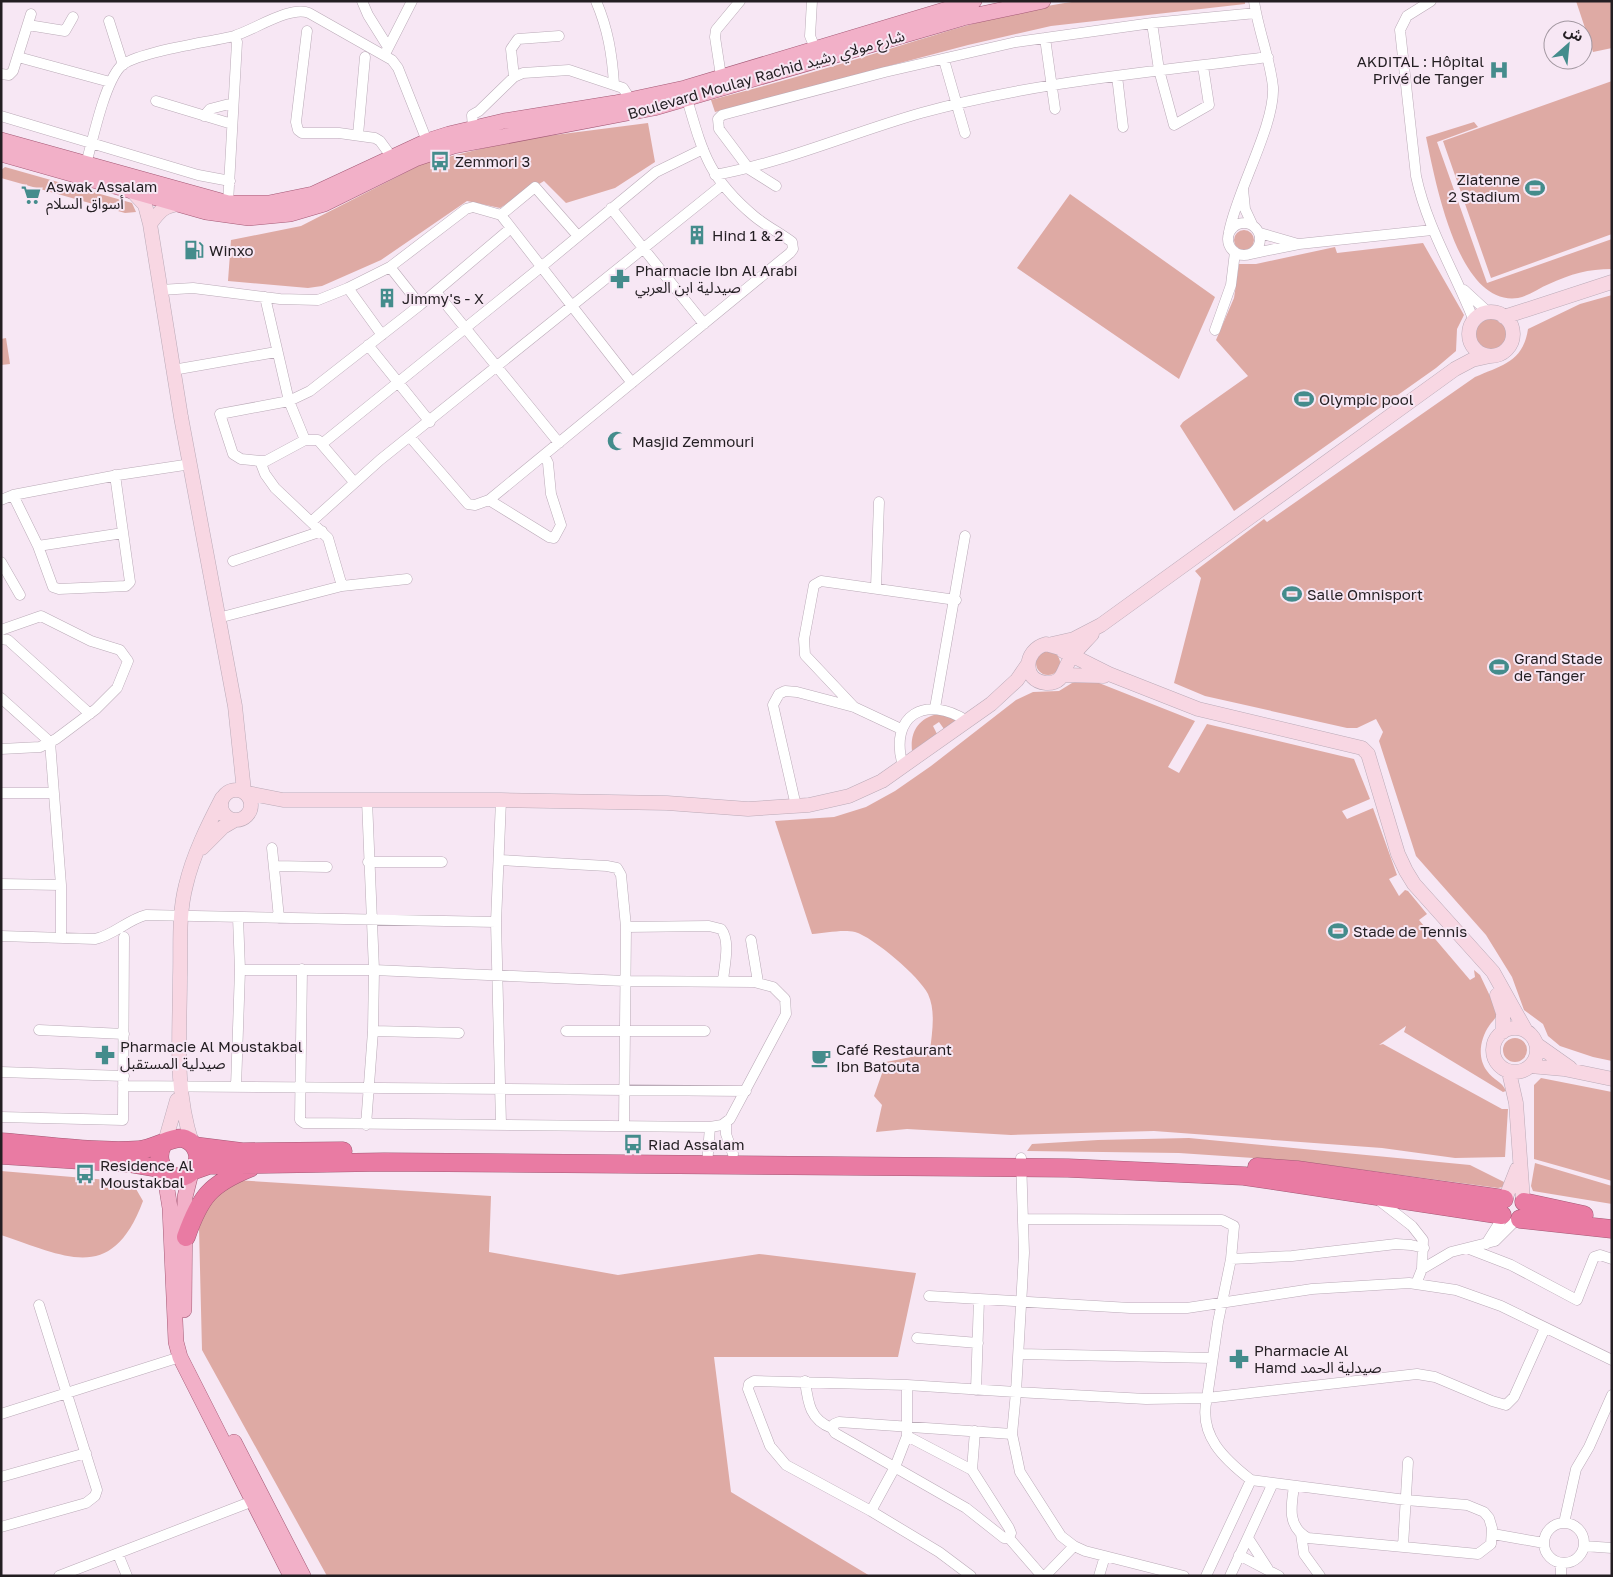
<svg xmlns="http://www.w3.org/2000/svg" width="1613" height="1577" font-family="'Golos Text','Noto Sans Arabic',sans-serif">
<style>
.green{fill:#deaaa4}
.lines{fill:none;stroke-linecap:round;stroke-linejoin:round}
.street-casing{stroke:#baaab7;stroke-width:11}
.secondary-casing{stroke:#baaab7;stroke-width:15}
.primary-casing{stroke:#a45a76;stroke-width:16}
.highway-casing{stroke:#a45a76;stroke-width:19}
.street{stroke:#fff;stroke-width:10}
.secondary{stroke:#f8d7e3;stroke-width:14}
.primary{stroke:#f2b0c8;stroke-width:15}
.highway{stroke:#e97ba3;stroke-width:18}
.labels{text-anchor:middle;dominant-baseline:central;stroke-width:4;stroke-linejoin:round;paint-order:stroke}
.poi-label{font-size:15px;fill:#231e22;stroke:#f7e7f4;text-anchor:start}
.street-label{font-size:15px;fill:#231e22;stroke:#f7e7f4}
</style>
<rect width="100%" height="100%" fill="#f7e7f4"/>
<path class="green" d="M 1079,1 L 1245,1 L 1245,4 L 1051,26 L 968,45 L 715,112 L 711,100 C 769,85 826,69 883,51 C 948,31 1011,10 1079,1 Z
M 1576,1 L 1612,1 L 1612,48 L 1593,52 Z
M 1612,81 L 1612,234 L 1491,278 L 1443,141 Z
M 1474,122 L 1478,127 L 1437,142 L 1487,283 L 1612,239 L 1612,269 C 1588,269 1571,274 1549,284 C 1539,288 1529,296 1518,298 C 1457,307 1435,178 1426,137 Z
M 648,123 L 655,162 L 615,188 L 566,203 L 544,181 L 500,208 L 467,201 L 381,260 L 322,286 L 308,288 L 228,281 L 231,240 L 301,226 L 424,163 L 516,140 Z
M 5,167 L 132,203 L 136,212 L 125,213 L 1,178 L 1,170 Z
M 1070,194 L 1215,297 L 1179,379 L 1017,268 Z
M1234 240a10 10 0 1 1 20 0a10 10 0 1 1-20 0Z
M 1423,243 L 1464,315 L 1457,329 L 1456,351 L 1436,368 L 1234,511 L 1180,426 L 1183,422 L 1248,376 L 1216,340 L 1234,298 L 1239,264 L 1256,264 L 1335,247 L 1337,253 Z
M 1612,295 L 1612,1061 L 1593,1057 L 1560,1046 L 1548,1036 L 1543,1024 L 1524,1010 L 1512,977 L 1486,935 L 1416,856 L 1379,741 L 1383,732 L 1376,719 L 1357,728 L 1347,728 L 1205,696 L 1174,683 L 1201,578 L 1195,571 L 1264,519 L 1267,522 L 1475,377 C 1502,365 1523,362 1528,329 L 1580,304 Z
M1475 335a16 16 0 1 1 32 0a16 16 0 1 1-32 0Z
M 6,338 L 10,364 L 1,365 L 1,339 Z
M1036 663a12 12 0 1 1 24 0a12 12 0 1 1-24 0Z
M 1081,680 L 1099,683 L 1195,721 L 1168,767 L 1179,773 L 1207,724 L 1354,759 L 1370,799 L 1342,811 L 1347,819 L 1373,808 L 1397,875 L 1389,879 L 1399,896 L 1405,890 L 1408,891 L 1427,914 L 1419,920 L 1470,980 L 1475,977 L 1474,970 L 1480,975 L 1498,1013 C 1496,1019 1492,1021 1489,1026 C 1480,1039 1477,1058 1487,1071 C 1493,1080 1502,1081 1506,1091 L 1503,1092 L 1404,1032 L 1406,1026 L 1379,1045 L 1383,1044 L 1502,1109 L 1508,1109 L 1505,1157 L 1455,1158 L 1382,1148 L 1154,1131 L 1011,1135 L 907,1129 L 876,1132 L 882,1105 L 874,1096 L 886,1062 L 916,1056 L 930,1051 C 932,1033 936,1011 928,994 C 920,977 873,937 855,932 C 843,929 825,933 812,934 L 775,821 L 834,817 L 866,807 L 895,791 L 931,766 L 1016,700 L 1033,692 L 1059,691 L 1072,683 Z
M 937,714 L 958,719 L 944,729 L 939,722 L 933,726 L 937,734 L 912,751 C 910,732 918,719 937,714 Z
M1503 1050a12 12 0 1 1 24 0a12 12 0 1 1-24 0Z
M 1541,1078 L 1612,1092 L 1612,1181 L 1534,1159 L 1534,1085 Z
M 1189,1138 L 1470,1165 L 1504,1182 L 1503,1187 L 1498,1188 L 1297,1161 L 1179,1153 L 1027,1151 L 1032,1144 L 1098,1140 Z
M 1535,1163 L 1612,1186 L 1612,1204 L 1533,1191 L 1531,1186 Z
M 1,1171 L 132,1182 L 143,1201 C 112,1284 67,1257 1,1235 Z
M 218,1179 L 491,1196 L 489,1252 L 618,1275 L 759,1254 L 916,1273 L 898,1357 L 714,1357 L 731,1492 L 870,1576 L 327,1576 L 202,1350 L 199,1228 Z"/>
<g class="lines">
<defs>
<path id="street" d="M 362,1 L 368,15 L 388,47
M 596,1 C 608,29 612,54 614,84
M 812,1 L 810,36 L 815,48
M 1431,1 L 1407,16 L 1400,30 L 1416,176 C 1427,228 1455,272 1474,321
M 109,21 L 123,65
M 1152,23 L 1159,70 L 1174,125 L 1209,105 L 1203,66
M 28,25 L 65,31 L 73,17
M 307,31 L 296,122 L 298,130 L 302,133 L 339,133 L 375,138 L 380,141 L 391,156
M 1045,38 L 1055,109
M 385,54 L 412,1
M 18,57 L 110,82
M 944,60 L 965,133
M 1,74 L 9,75 L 13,71 L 31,14
M 721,76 L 715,37 L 716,30 L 740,1
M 1117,76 L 1123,127
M 514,77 L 511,49 L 518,39 L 559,36
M 156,101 L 232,124
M 1,116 L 198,175 L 230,181
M 204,116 L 210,109 L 233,103
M 473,128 L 472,115 L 479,111 L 514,77 L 523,73 L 569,70 L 623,88 L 630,99
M 358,135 L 365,57
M 86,164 C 93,139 104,85 120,67 C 134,52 211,42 234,36 C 254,30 291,5 309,13 L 392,60 L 398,68 L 427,141
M 715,175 C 786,162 851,133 921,113 C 1033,82 1152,72 1268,57
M 776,186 L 749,169 L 719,129 L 718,119 L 722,115 L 885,72 L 1016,42 L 1152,23 L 1256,13
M 1243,189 L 1245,209 L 1252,224
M 228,203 L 237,42 L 234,36
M 611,208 L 704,324
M 501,215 L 535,187 L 578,236
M1228 239a16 16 0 1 1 32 0a16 16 0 1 1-32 0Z
M 1229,232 C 1237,190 1275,125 1273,87 C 1270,58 1258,30 1254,1
M 1260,233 L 1298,244
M 1250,254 L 1299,244 L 1432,230
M 390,267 L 420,305
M 348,288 L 382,335
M 160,290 L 193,288 L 280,299 L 318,300 L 348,288 L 390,267 L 466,209 L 473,207 L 501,215 L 632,383
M 1464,290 L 1489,313
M 436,292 L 559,443
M 265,297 L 289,401 L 305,440
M 1215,330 L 1231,285 L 1235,252
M 368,345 L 430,422
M 173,370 L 276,352
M 410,437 L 468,504 L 475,505 L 489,500 L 790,253 L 793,249 L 792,242 C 780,233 766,226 754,216 C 709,178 703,154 687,99
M 323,443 L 541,267 L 656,172 L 703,149
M 260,461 L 241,459 L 233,454 L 220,414 L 289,401 L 310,391 L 420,305 L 511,228
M 13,495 L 38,546 L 53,587 L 59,589 L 126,586 L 130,582 L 115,475
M 1,500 L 13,495 L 118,475 L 191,464
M 489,500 L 549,537 L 554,538 L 561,525 L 551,494 L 548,463 L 544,455
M 311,522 L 380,460 L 721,186
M 38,546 L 123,533
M 233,561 L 322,531
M 1,562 L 20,595
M 342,586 L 328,538 L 275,488 L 265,474 L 260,461 L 266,461 L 305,440 L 318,440 L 354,482
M 876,588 L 879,502
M 218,618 L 342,586 L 407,579
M 1,630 L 41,616 L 91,641 L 120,650 L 128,661 L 117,688 L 96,709 L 56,739 L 40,747 L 1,749
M 1,639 L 8,640 L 90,714
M 1,698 L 50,742 L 61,885 L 61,938
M 854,707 L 805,655 L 804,639 L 814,585 L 821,581 L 956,600
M 935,708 L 965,536
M 903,766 C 888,715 926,694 967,721
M 1,793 L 54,793
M 501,800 L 496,922 L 501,1124
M 796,806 L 773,705 L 779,694 L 785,691 L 797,692 L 854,707 L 901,729
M 272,848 L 279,918
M 499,860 L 607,866 L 617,868 L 621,875 L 626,927
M 368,862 L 442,862
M 275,866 L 327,867
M 1,884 L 61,885
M 238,917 L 240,970 L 374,970 L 625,981 L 754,982 L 773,987 L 785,999 L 786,1014 L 730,1119 L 722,1125 L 710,1127 L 707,1165
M 1,936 L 95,939 C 114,935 127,920 146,915 L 496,922
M 751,940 L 758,982
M 302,969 L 300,1120 L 304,1123 L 710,1127
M 39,1030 L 124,1034
M 373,1031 L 459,1033
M 566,1031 L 705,1031
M 1,1072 L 124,1076
M 123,1086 L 746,1091
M 236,1087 L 240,970
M 1,1117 L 123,1120 L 124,937
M 726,1123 L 726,1134 L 733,1154
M 366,1125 L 373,1031 L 374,970 L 367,800
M 624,1125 L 626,927 L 709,926 L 721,929 C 731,941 724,967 723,981
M 1021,1158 L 1024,1253 L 1016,1392 L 1146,1399 L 1207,1398 L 1218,1322 L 1231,1259 L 1234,1226 L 1222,1220 L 1024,1219
M 1376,1198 L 1412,1226 L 1423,1240 L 1422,1269 L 1416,1284
M 1486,1244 L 1503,1217
M 1467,1248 L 1511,1265 L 1577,1300 L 1594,1257 L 1600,1255 L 1612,1259
M 1231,1259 L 1292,1256 L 1396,1244 L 1411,1245 L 1424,1248
M 1422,1269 L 1451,1252 L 1495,1241 L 1515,1221
M 929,1296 L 1130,1308 L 1187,1308 L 1312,1289 L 1409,1283 L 1456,1290 L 1501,1306 L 1612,1360
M 917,1338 L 978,1343
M 1019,1354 L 1212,1358
M 805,1381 C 808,1403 810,1420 832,1428
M 976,1390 L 979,1299
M 1,1414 L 180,1357
M 975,1431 L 972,1470 L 1009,1528 L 1011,1533 L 1009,1538
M 1012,1434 L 839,1422 L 834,1424 L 832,1428 L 835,1433 L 966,1508 L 1004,1538 L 1009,1538 L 1042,1576
M 907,1436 L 972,1470
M 1,1477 L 86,1453
M 1251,1480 L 1406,1500 L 1467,1505 L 1484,1512 L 1489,1518 L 1492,1528 L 1491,1544 L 1478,1554 L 1308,1538 C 1287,1527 1291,1506 1294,1487
M 871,1511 L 895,1467 L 907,1436 L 907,1385
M 1564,1523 L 1576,1469 L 1589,1447 L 1612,1395
M1544 1543a20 20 0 1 1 40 0a20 20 0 1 1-40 0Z
M 1,1527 L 86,1503 L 95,1496 L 97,1490 L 39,1305
M 1301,1534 L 1304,1554 L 1320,1576
M 1493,1534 L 1544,1543
M 1248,1538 L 1268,1569
M 1403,1546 L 1408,1462
M 1584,1546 L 1612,1548
M 118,1554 L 127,1576
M 1239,1555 L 1279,1576
M 59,1576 L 253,1501
M 971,1576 L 939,1552 L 871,1511 L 786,1465 L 770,1446 L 748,1389 L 749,1384 L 754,1381 L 907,1385 L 1016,1392 L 1012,1434 L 1020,1472 L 1061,1536 L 1074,1546 L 1085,1551 L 1184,1576
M 1045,1576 L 1074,1546
M 1099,1576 L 1105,1556
M 1206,1576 L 1251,1480 C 1224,1459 1198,1435 1207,1398 L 1417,1374 L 1435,1377 L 1492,1401 L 1506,1405 L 1514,1397 L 1545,1328
M 1230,1576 L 1273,1483
M 1561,1576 L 1561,1563"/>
<path id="secondary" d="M 132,191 L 145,205 L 150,224 L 181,417 L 235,706 L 244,791
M 150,224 C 159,212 163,206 178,204
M1469 334a22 22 0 1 1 44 0a22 22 0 1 1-44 0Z
M 1504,317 L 1612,282
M 1052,644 L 1074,639 L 1101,625 L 1455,369 L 1472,360 L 1490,356
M 1060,648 L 1046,644 C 1023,650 1022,681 1046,683 C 1063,684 1063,671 1069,661 C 1075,651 1084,643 1092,634
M 1063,651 L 1109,674 L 1198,709 L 1362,748 L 1368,754 L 1398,854 L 1406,871 L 1414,884 L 1493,972 L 1526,1031
M 1064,675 L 1104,676
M221 805a15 15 0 1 1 30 0a15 15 0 1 1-30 0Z
M 247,793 L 283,800 L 501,800 L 667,803 L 748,809 L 809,805 L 849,796 L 882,781 L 991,704 L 1017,680 L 1028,664
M 202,848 L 223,827 L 235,820
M 1497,995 L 1503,1013 L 1503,1032
M1493 1050a22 22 0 1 1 44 0a22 22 0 1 1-44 0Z
M 1536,1044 L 1570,1068
M 1530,1066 L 1564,1069 L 1612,1079
M 1509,1072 L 1516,1103 L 1523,1200
M 165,1142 L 177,1100
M 192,1143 C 174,1089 180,1033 180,977 C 181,947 178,915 186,885 C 193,855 208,825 222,798
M 1506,1197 L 1517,1169"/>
<path id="primary" d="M 1,140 L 228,203 L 269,203 L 313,194 L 427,141 L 449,134 L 504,121 L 615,103 L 685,88 L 974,1
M 1,154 L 206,212 L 249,218 L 290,214 L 324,204 L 415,159 L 454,146 L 654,108 L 963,18 L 1043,1
M 164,1171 L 170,1208 L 176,1342 L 180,1357 L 291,1576
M 184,1310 L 185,1197 L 191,1173
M 234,1442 L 303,1576"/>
<path id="highway" d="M 1,1142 C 46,1145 94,1153 139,1150 C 154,1149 174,1135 185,1139 C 198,1144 202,1160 193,1170 C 177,1189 150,1167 163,1144
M 194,1146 L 242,1152 L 343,1151
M 1,1155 L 128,1163 L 163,1169
M 1257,1167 L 1297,1170 L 1504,1199
M 192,1171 L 209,1165 L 384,1162 L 1068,1168 L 1244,1176 L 1502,1215
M 1524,1202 L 1584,1215
M 1520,1219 L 1612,1229
M 186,1237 C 200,1197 210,1184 250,1168"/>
</defs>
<use href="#street" class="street-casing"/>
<use href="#secondary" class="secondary-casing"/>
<use href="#primary" class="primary-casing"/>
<use href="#highway" class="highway-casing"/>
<use href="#street" class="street"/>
<use href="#secondary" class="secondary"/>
<use href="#primary" class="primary"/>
<use href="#highway" class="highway"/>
</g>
<defs>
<symbol id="hospital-bare" viewBox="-9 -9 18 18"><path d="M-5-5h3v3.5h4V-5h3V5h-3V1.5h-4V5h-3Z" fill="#448c8c" stroke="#f7e7f4" stroke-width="2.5" paint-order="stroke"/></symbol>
<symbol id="bus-bare" viewBox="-9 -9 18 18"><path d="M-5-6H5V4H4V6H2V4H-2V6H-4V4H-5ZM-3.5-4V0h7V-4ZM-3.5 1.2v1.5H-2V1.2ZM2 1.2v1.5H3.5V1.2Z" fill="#448c8c" stroke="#f7e7f4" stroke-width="2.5" paint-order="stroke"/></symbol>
<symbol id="stadium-bare" viewBox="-9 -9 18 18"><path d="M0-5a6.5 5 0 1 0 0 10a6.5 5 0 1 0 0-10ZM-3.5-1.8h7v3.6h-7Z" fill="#448c8c" stroke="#f7e7f4" stroke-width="2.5" paint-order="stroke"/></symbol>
<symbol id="supermarket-bare" viewBox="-9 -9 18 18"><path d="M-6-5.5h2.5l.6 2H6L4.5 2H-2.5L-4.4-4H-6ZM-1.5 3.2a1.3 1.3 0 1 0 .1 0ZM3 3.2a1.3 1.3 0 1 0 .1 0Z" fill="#448c8c" stroke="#f7e7f4" stroke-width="2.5" paint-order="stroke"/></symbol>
<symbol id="building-bare" viewBox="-9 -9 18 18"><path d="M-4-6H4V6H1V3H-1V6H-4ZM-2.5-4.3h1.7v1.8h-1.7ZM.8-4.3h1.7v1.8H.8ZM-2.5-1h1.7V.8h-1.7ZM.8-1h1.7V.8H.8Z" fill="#448c8c" stroke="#f7e7f4" stroke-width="2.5" paint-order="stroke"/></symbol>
<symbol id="fuel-bare" viewBox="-9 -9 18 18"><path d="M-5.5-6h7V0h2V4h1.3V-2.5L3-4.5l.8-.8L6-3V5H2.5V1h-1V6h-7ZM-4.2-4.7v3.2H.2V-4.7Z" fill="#448c8c" stroke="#f7e7f4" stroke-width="2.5" paint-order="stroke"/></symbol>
<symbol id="pharmacy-bare" viewBox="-9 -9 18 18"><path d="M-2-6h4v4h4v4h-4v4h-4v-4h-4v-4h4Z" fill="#448c8c" stroke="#f7e7f4" stroke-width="2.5" paint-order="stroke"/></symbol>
<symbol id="mosque-bare" viewBox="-9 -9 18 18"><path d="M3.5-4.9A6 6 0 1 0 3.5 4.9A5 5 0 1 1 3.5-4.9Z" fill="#448c8c" stroke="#f7e7f4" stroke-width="2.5" paint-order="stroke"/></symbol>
<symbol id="cafe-bare" viewBox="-9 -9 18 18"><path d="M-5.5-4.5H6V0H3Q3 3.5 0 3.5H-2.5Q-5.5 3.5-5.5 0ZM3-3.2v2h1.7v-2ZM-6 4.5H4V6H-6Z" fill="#448c8c" stroke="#f7e7f4" stroke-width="2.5" paint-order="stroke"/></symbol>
</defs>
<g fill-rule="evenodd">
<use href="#hospital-bare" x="1485" y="56" width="28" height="28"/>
<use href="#bus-bare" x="426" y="147" width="28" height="28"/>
<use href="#stadium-bare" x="1521" y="174" width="28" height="28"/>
<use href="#supermarket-bare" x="17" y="181" width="28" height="28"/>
<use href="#building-bare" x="683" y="221" width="28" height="28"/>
<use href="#fuel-bare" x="180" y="236" width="28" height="28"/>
<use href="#pharmacy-bare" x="606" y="265" width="28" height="28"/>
<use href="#building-bare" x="373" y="284" width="28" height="28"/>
<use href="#stadium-bare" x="1290" y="385" width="28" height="28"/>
<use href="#mosque-bare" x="603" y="427" width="28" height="28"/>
<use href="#stadium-bare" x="1278" y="580" width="28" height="28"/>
<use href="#stadium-bare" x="1485" y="653" width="28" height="28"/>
<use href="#stadium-bare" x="1324" y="917" width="28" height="28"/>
<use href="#pharmacy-bare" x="91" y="1041" width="28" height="28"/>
<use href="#cafe-bare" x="807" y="1044" width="28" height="28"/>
<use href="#bus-bare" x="619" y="1130" width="28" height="28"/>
<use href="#bus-bare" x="71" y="1160" width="28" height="28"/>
<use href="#pharmacy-bare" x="1225" y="1345" width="28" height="28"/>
</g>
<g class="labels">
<g class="poi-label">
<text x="1484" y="61" text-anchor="end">AKDITAL : Hôpital<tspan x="1484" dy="17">Privé de Tanger</tspan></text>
<text x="455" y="161">Zemmori 3</text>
<text x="1520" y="179" text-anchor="end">Ziatenne<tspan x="1520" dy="17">2 Stadium</tspan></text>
<text x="46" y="186">Aswak Assalam<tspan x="46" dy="17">أسواق السلام</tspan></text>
<text x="712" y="235">Hind 1 &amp; 2</text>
<text x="209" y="250">Winxo</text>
<text x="635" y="270">Pharmacie Ibn Al Arabi<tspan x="635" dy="17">صيدلية ابن العربي</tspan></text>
<text x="402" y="298">Jimmy's - X</text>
<text x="1319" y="399">Olympic pool</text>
<text x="632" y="441">Masjid Zemmouri</text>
<text x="1307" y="594">Salle Omnisport</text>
<text x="1514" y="658">Grand Stade<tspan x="1514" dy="17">de Tanger</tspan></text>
<text x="1353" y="931">Stade de Tennis</text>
<text x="120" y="1046">Pharmacie Al Moustakbal<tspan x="120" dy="17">صيدلية المستقبل</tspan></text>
<text x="836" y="1049">Café Restaurant<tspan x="836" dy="17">Ibn Batouta</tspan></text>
<text x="648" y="1144">Riad Assalam</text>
<text x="100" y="1165">Residence Al<tspan x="100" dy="17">Moustakbal</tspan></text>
<text x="1254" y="1350">Pharmacie Al<tspan x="1254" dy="17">Hamd صيدلية الحمد</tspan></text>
</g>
<g class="street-label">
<text transform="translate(766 74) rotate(-16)">Boulevard Moulay Rachid شارع مولاي رشيد</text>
</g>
</g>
<rect width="1613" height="1577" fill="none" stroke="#231e22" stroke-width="5"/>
<g transform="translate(1568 45) rotate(27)"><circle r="24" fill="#f7e7f4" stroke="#a297a0"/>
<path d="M0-4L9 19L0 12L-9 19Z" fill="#448c8c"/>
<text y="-8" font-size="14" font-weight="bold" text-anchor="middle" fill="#231e22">ش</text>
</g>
</svg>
